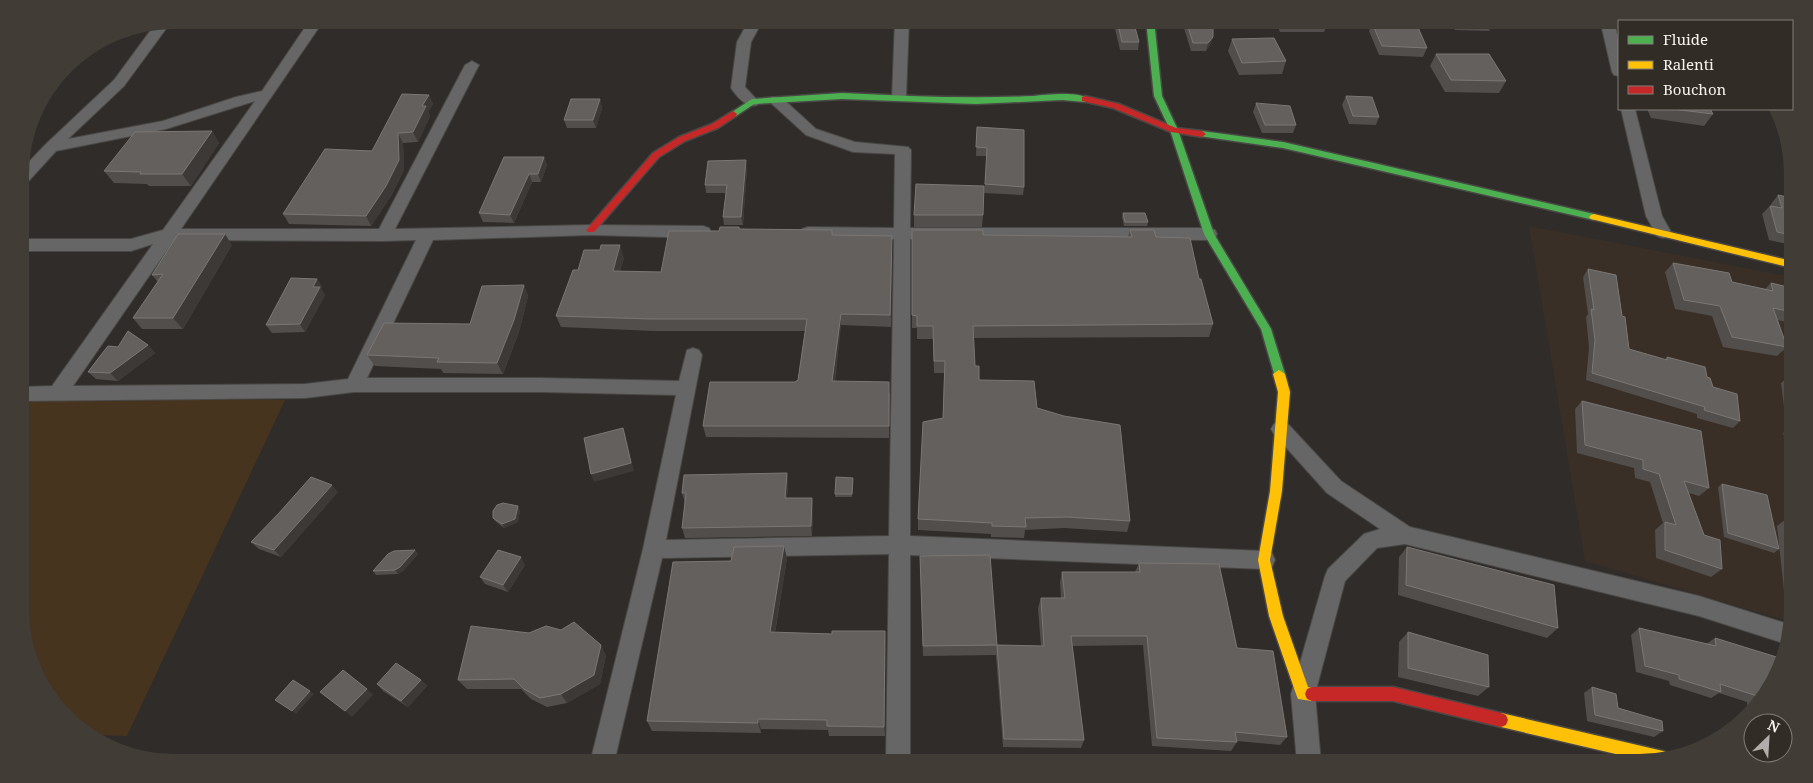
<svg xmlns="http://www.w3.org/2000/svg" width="1813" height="783" font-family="'Noto Serif',serif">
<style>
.built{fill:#392f26}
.green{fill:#47341e}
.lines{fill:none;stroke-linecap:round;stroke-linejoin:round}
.street-casing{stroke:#4a4846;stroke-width:2}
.fast-casing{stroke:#4a4846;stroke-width:3}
.slow-casing{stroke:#4a4846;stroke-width:3}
.jam-casing{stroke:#4a4846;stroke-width:3}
.street{fill:#656665;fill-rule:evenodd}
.fast{fill:#4caf50;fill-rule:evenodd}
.slow{fill:#ffc107;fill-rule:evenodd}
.jam{fill:#c62828;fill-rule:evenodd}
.wall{fill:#524e4c}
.shaded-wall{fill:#3c3937}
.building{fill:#63605e;stroke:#7b7774}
</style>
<rect width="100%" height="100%" fill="#2f2c29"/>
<path class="built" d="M 1529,226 L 1792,277 L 1793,609 L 1791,622 L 1585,561 Z"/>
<path class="green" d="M 21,399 L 285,400 L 127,736 L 94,735 L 52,703 L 21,630 Z"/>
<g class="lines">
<defs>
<path id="street" d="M 310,20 L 324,20 L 181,229 L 379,229 L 465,65 L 472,61 L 479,65 L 395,229 L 591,225 L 703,226 L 709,228 L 711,232 L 709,236 L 703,238 L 591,235 L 433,240 L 367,378 L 541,378 L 679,381 L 687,350 L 693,348 L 699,350 L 702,355 L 666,540 L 889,536 L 894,239 L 808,239 L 802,237 L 800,233 L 802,229 L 808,227 L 894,228 L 895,154 L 853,152 L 806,135 L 771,103 L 769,100 L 771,97 L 781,97 L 816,129 L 855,142 L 908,147 L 911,150 L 910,228 L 1209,228 L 1215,230 L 1217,234 L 1215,238 L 1209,240 L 910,239 L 910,536 L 1264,551 L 1272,553 L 1275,560 L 1272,567 L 1264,569 L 910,555 L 910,763 L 886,763 L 889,554 L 662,558 L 614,763 L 590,763 L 643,549 L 676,395 L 541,392 L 354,392 L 305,398 L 21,401 L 21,387 L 52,386 L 153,244 L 131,251 L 21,251 L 21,239 L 131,239 L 163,230 L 255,101 L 166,129 L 56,151 L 25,185 L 20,186 L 20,171 L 46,144 L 114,80 L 156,23 L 171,22 L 124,86 L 68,139 L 163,121 L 236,97 L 262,91 ZM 174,240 L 384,241 L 416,240 L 348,379 L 305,384 L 73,386 Z
M 749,20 L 763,20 L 751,42 L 745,87 L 759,102 L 757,105 C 746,108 737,97 731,88 L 737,42 Z
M 895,20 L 909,20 L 906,98 L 904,101 L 894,101 L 892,98 Z
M 1600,20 L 1614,20 L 1619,44 L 1619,76 L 1614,75 L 1612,72 Z
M 1621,109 L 1635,109 L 1662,216 L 1671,232 L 1669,236 L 1663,238 L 1657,236 L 1646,216 Z
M 1281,421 L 1288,424 L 1341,481 L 1410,527 L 1699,596 L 1788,624 L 1790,624 L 1786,644 L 1699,616 L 1405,544 L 1377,548 L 1345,581 L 1315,694 L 1321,763 L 1297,763 L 1291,694 L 1325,576 L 1328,569 L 1364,534 L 1380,529 L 1327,493 L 1274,434 L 1271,429 L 1274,424 Z"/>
<path id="fast" d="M 1146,20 L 1154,20 L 1162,96 L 1178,130 L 1214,234 L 1271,329 L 1285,374 L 1283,377 L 1275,377 L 1261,329 L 1204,234 L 1170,130 L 1154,96 Z
M 842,93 C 906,96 969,99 1033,96 C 1046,95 1079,91 1089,99 L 1085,102 L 1062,100 L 976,104 L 842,99 L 754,104 L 736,116 L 733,117 L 729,114 L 752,99 Z
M 1202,131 L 1283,142 L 1594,214 L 1599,217 L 1594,220 L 1283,148 L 1199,136 L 1198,134 Z"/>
<path id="slow" d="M 1594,214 L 1792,261 L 1792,268 L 1591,219 L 1589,217 L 1591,215 Z
M 1279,370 L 1285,374 L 1290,392 L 1282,491 L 1270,560 L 1283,616 L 1308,687 L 1317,689 L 1319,694 L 1317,699 L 1312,701 L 1298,699 L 1296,694 L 1269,616 L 1258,560 L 1270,491 L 1278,392 L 1273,374 Z
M 1501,713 L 1663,751 L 1668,753 L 1669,756 L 1650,762 L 1501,727 L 1496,725 L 1494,720 L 1496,715 Z"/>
<path id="jam" d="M 1085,96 L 1119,104 L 1176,128 L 1202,131 L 1206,134 L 1202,137 L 1171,132 L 1113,108 L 1082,101 L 1082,97 Z
M 733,111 L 737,114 L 736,116 L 718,128 L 685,141 L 659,157 L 594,232 L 588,232 L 586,230 L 588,228 L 653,153 L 679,137 L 712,124 Z
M 1312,687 L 1393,687 L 1501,713 L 1506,715 L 1508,720 L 1506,725 L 1501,727 L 1393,701 L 1312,701 L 1307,699 L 1305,694 L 1307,689 Z"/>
</defs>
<use href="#street" class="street-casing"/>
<use href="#fast" class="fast-casing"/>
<use href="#slow" class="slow-casing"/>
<use href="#jam" class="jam-casing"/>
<use href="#street" class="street"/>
<use href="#fast" class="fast"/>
<use href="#slow" class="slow"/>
<use href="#jam" class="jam"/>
</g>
<path class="wall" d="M 1113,20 L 1133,20 L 1139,42 L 1138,50 L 1120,50 Z
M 1186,20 L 1213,37 L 1210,45 L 1206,51 L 1191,51 L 1184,28 Z
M 1275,20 L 1329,20 L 1324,32 L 1280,32 Z
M 1448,20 L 1492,20 L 1493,22 L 1489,31 L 1455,30 Z
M 1372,23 L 1427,48 L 1423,57 L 1379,55 L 1369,31 Z
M 1232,39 L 1286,61 L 1282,74 L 1239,75 L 1228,51 Z
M 1436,54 L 1506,81 L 1499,93 L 1445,92 L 1430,66 Z
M 429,95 L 433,104 L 428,112 L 430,116 L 418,142 L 403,143 L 404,170 L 391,196 L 371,226 L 289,224 L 283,214 L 372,151 Z
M 1346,96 L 1379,117 L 1376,125 L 1349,124 L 1342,105 Z
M 600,99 L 602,108 L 596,128 L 567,128 L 564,120 Z
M 1256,103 L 1296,125 L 1293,133 L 1262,133 L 1253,112 Z
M 1647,109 L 1710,109 L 1713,114 L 1704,126 L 1651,118 Z
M 977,127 L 1024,187 L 1023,195 L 984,193 L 987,156 L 976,156 Z
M 212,131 L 219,143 L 191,186 L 149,186 L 147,184 L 114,183 L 104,171 Z
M 544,157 L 547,165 L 541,182 L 532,182 L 514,223 L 483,222 L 479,213 Z
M 747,168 L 743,225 L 724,225 L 723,217 L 726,193 L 706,193 L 705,185 Z
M 1778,195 L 1792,198 L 1792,245 L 1769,240 L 1762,214 L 1770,206 L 1771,206 L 1771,204 Z
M 1123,213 L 1148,222 L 1147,226 L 1124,226 L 1122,217 Z
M 914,215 L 983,215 L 982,227 L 914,227 Z
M 740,229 L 832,230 L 832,235 L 892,248 L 891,327 L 841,325 L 835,381 L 890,393 L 889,438 L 706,437 L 703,426 L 798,380 L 805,331 L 654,331 L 561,327 L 556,316 L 624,258 L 620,271 L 661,272 L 719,231 Z
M 912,230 L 983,235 L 1128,237 L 1130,230 L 1156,237 L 1199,279 L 1213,324 L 1209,337 L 973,338 L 975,366 L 979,380 L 1037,408 L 1130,521 L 1127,532 L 1064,528 L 1025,530 L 1024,538 L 991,537 L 991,534 L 918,530 L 918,519 L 943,418 L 944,373 L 934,373 L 933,339 L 917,339 L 917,328 L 912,328 Z
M 232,245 L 183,329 L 142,329 L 133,318 L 158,282 L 152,275 Z
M 1673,263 L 1732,282 L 1765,289 L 1771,283 L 1792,288 L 1792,324 L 1778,320 L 1787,347 L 1777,356 L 1723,347 L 1712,316 L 1675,309 L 1665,272 Z
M 1588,269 L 1622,316 L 1629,349 L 1665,360 L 1667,357 L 1707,377 L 1713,387 L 1740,421 L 1733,428 L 1697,418 L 1697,414 L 1586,380 L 1589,347 L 1586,317 L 1588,314 L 1583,277 Z
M 317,279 L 322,287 L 321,289 L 325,295 L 305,332 L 272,333 L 266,325 Z
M 524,285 L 528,296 L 519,332 L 503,374 L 443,373 L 441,369 L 375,366 L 367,355 L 470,324 Z
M 148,345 L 155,353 L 118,381 L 96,379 L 88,372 Z
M 1786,379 L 1792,380 L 1793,457 L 1792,457 L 1783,433 L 1787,430 L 1781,383 Z
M 1582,401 L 1709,488 L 1699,496 L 1689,493 L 1704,535 L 1722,569 L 1711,577 L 1656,558 L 1655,530 L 1663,523 L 1650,482 L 1635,478 L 1634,468 L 1577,453 L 1575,409 Z
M 787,473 L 788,483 L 787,498 L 812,498 L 813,508 L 812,536 L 685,538 L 682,528 L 685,503 L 682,493 Z
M 853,482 L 852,497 L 835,497 L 835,494 Z
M 1722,484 L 1779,549 L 1774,553 L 1724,537 L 1718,487 Z
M 338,492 L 281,557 L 259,549 L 251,542 Z
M 520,510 L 518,522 L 504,528 L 495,521 L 493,518 Z
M 1793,518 L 1793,593 L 1784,590 L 1777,526 L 1786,519 Z
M 1407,547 L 1558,628 L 1547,638 L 1398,595 L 1399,557 Z
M 415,550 L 418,554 L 403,571 L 398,574 L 376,575 L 373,571 Z
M 920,556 L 997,645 L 1041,646 L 1038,608 L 1041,598 L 1061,598 L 1060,582 L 1062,572 L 1135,572 L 1139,563 L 1237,648 L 1287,737 L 1280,745 L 1237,741 L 1237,742 L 1231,751 L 1152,746 L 1143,645 L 1072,646 L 1084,740 L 1081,748 L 1003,747 L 996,655 L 923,656 Z
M 787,558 L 775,633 L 832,634 L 885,631 L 885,736 L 829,736 L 828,730 L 761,729 L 761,733 L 652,731 L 647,721 L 731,561 Z
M 525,565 L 508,592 L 485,584 L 480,577 Z
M 1639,628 L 1706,644 L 1715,638 L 1781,668 L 1761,703 L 1756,708 L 1747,706 L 1747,702 L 1719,693 L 1711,698 L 1670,685 L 1669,681 L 1636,672 L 1631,635 Z
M 1408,632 L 1489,687 L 1478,696 L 1398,677 L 1399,642 Z
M 606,655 L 600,684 L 567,703 L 547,707 L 531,699 L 521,689 L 467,689 L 458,680 Z
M 421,680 L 427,686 L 408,707 L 383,691 L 377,684 Z
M 1592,687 L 1618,708 L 1663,731 L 1654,737 L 1587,721 L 1584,693 Z"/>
<path class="shaded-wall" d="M 1213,37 L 1210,45 L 1206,51 L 1208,43 Z
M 429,95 L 433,104 L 428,112 L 430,116 L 418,142 L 413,132 L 422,106 Z
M 600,99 L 602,108 L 596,128 L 593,120 Z
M 212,131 L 219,143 L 191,186 L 182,174 Z
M 398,133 L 403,143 L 404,170 L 391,196 L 371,226 L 366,216 Z
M 544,157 L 547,165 L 541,182 L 538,174 Z
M 746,160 L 747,168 L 743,225 L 741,217 Z
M 529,174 L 532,182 L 514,223 L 510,215 Z
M 225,234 L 232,245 L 183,329 L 173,318 Z
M 620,245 L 624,258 L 617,283 L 613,271 Z
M 317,279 L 322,287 L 321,289 L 325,295 L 305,332 L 300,324 L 313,287 Z
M 524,285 L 528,296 L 519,332 L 503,374 L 497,363 Z
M 841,314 L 841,325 L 833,393 L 832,381 Z
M 148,345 L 155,353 L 118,381 L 110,373 Z
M 623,428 L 626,436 L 634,471 L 594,482 L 591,474 Z
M 787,473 L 788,483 L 786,508 L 785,498 Z
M 332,485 L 338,492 L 281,557 L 274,550 Z
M 812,498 L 813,508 L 812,536 L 811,526 Z
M 518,506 L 520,510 L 518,522 L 504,528 L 502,524 Z
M 784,546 L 787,558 L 773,643 L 770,632 Z
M 415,550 L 418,554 L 403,571 L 398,574 L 395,570 Z
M 521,557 L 525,565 L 508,592 L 503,585 Z
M 885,631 L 886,642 L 885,736 L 884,727 Z
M 601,645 L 606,655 L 600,684 L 567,703 L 561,694 Z
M 421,680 L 427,686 L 408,707 L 401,701 Z
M 367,689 L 373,695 L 352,717 L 345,711 Z
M 310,691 L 314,694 L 296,714 L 292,711 Z
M 758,719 L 761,729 L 761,733 L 758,723 Z"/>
<path class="building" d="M 1117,20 L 1133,20 L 1139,42 L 1122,42 Z
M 1186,20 L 1213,20 L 1213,37 L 1208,43 L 1193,43 Z
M 1457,20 L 1492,20 L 1493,22 L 1459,22 Z
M 1372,23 L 1417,25 L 1427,48 L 1382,46 Z
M 1274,38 L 1286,61 L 1242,63 L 1232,39 Z
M 1436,54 L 1489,54 L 1506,81 L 1451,80 Z
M 402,94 L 429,95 L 422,106 L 426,106 L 413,132 L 398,133 L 399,160 L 386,186 L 366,216 L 283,214 L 325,149 L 372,151 Z
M 1346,96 L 1372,97 L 1379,117 L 1353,116 Z
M 571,99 L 600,99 L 593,120 L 564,120 Z
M 1256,103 L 1290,106 L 1296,125 L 1265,125 Z
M 1672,109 L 1710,109 L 1713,114 Z
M 977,127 L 1024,130 L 1024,187 L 985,184 L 987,148 L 976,147 Z
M 212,131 L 182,174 L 140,174 L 141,172 L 104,171 L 135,132 Z
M 504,157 L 544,157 L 538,174 L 529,174 L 510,215 L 479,213 Z
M 746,160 L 741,217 L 723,217 L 727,185 L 705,185 L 708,161 Z
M 916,184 L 984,186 L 983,215 L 914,215 Z
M 1778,195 L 1792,198 L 1792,235 L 1777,232 L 1770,206 L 1782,208 Z
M 1123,213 L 1145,213 L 1148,222 L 1125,222 Z
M 720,227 L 739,227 L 739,229 L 832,230 L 832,235 L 892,236 L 890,315 L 841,314 L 832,381 L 889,382 L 889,426 L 703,426 L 710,382 L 795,382 L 798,380 L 807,319 L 651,319 L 556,316 L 573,270 L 578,270 L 584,250 L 600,250 L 601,245 L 620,245 L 613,271 L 661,272 L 669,231 L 719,231 Z
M 912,230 L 983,230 L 983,235 L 1132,237 L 1130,230 L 1154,230 L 1156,237 L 1190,238 L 1199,279 L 1201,279 L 1213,324 L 973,326 L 975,366 L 979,366 L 979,380 L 1034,381 L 1037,408 L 1064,416 L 1120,425 L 1130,521 L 1067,517 L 1025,518 L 1026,527 L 992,526 L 992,523 L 918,519 L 923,422 L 943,418 L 945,361 L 934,361 L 933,326 L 917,326 L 917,316 L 912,315 Z
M 178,234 L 225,234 L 173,318 L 133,318 L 163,274 L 152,275 Z
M 1673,263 L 1729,273 L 1732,282 L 1773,291 L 1771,283 L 1792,288 L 1792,312 L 1773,308 L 1787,347 L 1732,337 L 1720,306 L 1684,300 Z
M 1588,269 L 1616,275 L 1622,316 L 1625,317 L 1629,349 L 1667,360 L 1667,357 L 1705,367 L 1707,377 L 1710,378 L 1713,387 L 1737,394 L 1740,421 L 1704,410 L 1705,407 L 1592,373 L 1595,340 L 1591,309 L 1594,310 Z
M 291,278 L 317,279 L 313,287 L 320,287 L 300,324 L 266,325 Z
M 524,285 L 514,320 L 497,363 L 437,362 L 439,358 L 367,355 L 384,323 L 470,324 L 482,286 Z
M 128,331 L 148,345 L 110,373 L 88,372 L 104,351 L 108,346 L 118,347 Z
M 1786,379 L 1792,380 L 1793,442 L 1788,429 L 1792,430 Z
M 1582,401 L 1701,431 L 1709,488 L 1684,481 L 1704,535 L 1720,540 L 1722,569 L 1665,550 L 1665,522 L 1676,525 L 1659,474 L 1643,469 L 1643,460 L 1585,445 Z
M 623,428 L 631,463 L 591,474 L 584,438 Z
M 787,473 L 785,498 L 812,498 L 811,526 L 682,528 L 686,493 L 682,493 L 684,475 Z
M 311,477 L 332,485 L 274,550 L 251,542 L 279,513 Z
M 836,477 L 853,478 L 852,494 L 835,494 Z
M 1722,484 L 1767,495 L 1779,549 L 1728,533 Z
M 503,503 L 518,506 L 515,519 L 502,524 L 493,518 L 493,511 L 497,505 Z
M 1793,518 L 1793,580 L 1786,519 Z
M 784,546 L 770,632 L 832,634 L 832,631 L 885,631 L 884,727 L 827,726 L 827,720 L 758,719 L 758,723 L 647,721 L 673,562 L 731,561 L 734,547 Z
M 1407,547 L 1554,585 L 1558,628 L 1406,585 Z
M 415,550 L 400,567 L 395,570 L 373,571 L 388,554 L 394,551 Z
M 498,550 L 521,557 L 503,585 L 480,577 Z
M 990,555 L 997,645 L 923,646 L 920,556 Z
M 1139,563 L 1219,564 L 1237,648 L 1273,651 L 1287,737 L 1235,732 L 1237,742 L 1157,738 L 1147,636 L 1071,636 L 1084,740 L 1004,739 L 997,645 L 1044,646 L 1041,598 L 1065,598 L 1062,572 L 1140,572 Z
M 574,622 L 601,645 L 594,675 L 561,694 L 540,698 L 524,689 L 514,679 L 458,680 L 471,626 L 529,633 L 546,626 L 561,630 Z
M 1639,628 L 1716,646 L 1715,638 L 1783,659 L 1781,668 L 1762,701 L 1757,700 L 1757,696 L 1720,684 L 1721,692 L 1679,679 L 1679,675 L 1645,666 Z
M 1408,632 L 1488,655 L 1489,687 L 1408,668 Z
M 396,663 L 421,680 L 401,701 L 377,684 Z
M 343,670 L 367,689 L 345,711 L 320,692 Z
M 293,680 L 310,691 L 292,711 L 275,700 Z
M 1592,687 L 1616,694 L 1618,708 L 1662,721 L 1663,731 L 1595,715 Z"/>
<path d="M0 0H1813V783H0ZM174 29H1639A145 145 0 0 1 1784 174V609A145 145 0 0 1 1639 754H174A145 145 0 0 1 29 609V174A145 145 0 0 1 174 29Z" fill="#423c36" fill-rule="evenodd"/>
<rect x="1618" y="20" width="175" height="90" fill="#322c26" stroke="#817c76"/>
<rect x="1628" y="36" width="25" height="8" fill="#4caf50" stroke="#817c76"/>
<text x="1663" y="45" font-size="15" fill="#f8f3ef">Fluide</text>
<rect x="1628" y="61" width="25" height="8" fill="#ffc107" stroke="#817c76"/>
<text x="1663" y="70" font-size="15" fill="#f8f3ef">Ralenti</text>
<rect x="1628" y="86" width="25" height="8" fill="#c62828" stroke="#817c76"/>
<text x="1663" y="95" font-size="15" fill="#f8f3ef">Bouchon</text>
<g transform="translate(1768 738) rotate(25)"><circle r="24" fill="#322c26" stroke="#817c76"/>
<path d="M0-4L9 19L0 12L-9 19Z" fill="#b2adaa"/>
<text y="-8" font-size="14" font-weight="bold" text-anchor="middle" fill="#f8f3ef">N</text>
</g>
</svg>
